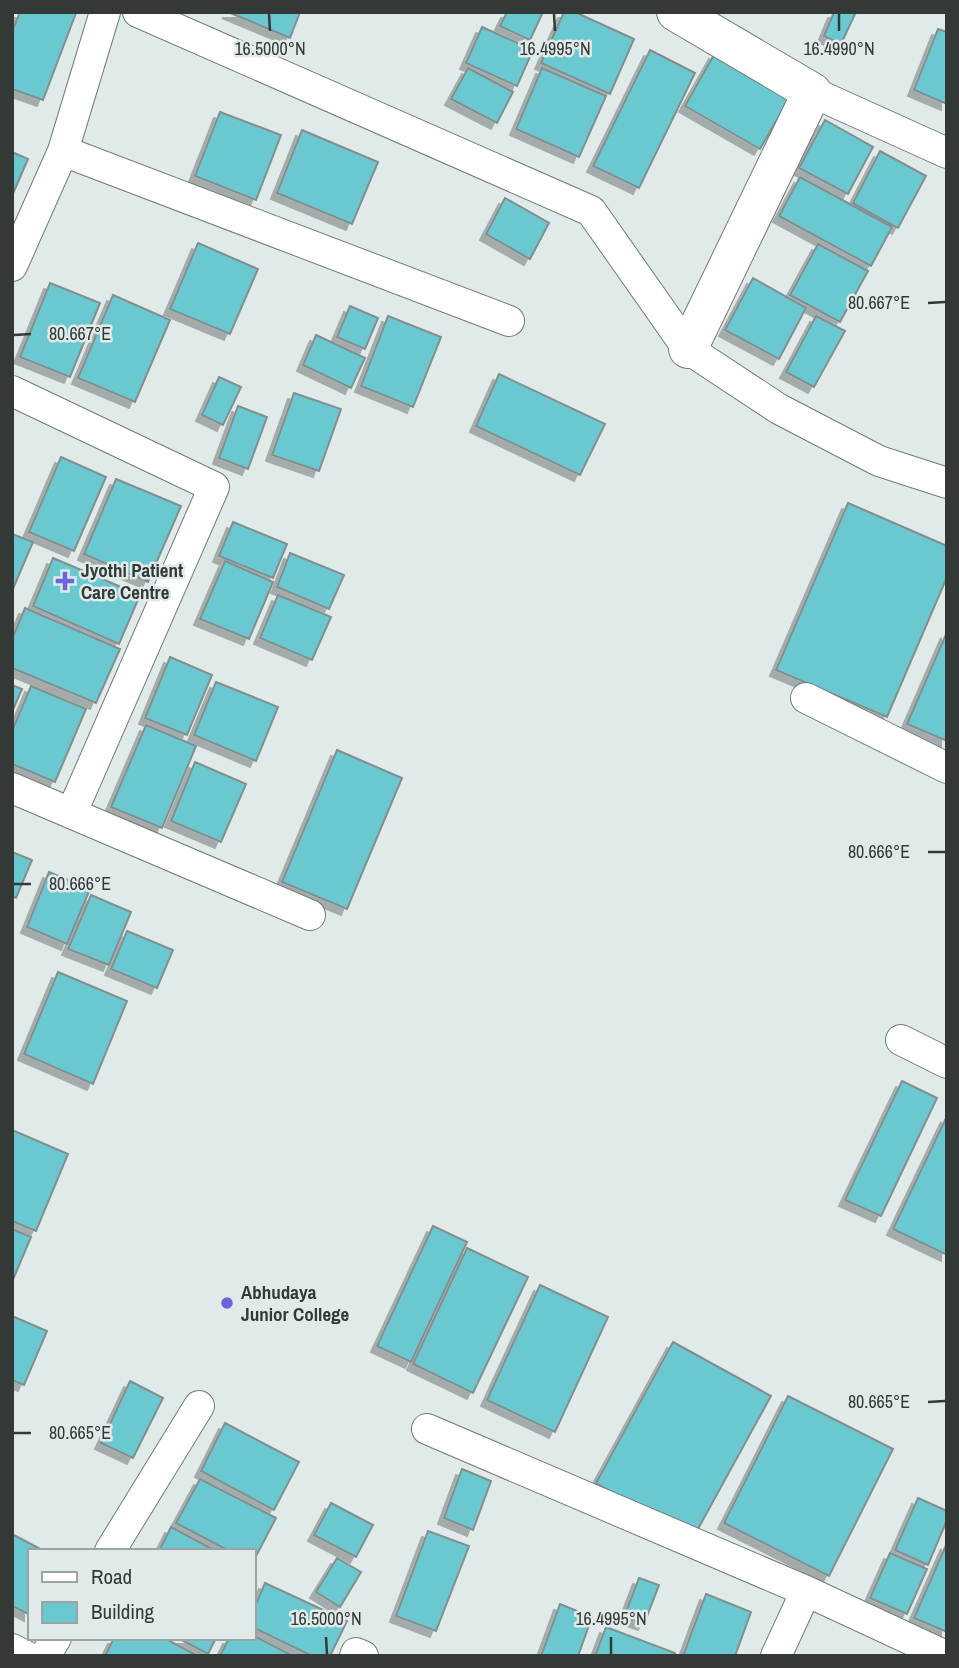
<svg xmlns="http://www.w3.org/2000/svg" width="959" height="1668" font-family="'Archivo Narrow',sans-serif">
<style>
.building{fill:#6ac9d0;stroke:#838e8f;stroke-width:2;filter:url(#shadow)}
.lines{fill:none;stroke-linecap:round;stroke-linejoin:round}
.street-casing{stroke:#717b79;stroke-width:32}
.secondary-casing{stroke:#717b79;stroke-width:40}
.street{stroke:#fff;stroke-width:30}
.secondary{stroke:#fff;stroke-width:38}
.ticks{fill:none;stroke:#343938;stroke-width:2.5}
.poi-dot{fill:#6a64de;stroke:#e0ebe9;stroke-width:2.5}
.labels{text-anchor:middle;dominant-baseline:central;stroke-width:5;stroke-linejoin:round;paint-order:stroke}
.poi-label{font-size:19px;font-weight:bold;fill:#343938;stroke:#e0ebe9;text-anchor:start}
.ticks-label{font-size:18px;text-anchor:middle;fill:#343938;stroke:#e0ebe9;stroke-width:5;stroke-linejoin:round;paint-order:stroke}
</style>
<defs>
<filter id="shadow"><feDropShadow dx="-6" dy="6" stdDeviation="0" flood-color="#0004"/></filter>
</defs>
<rect width="100%" height="100%" fill="#e0ebe9"/>
<path class="building" d="M 20,12 L 76,13 L 43,100 L 12,89 L 12,32 Z
M 228,12 L 300,12 L 290,38 Z
M 507,12 L 543,12 L 530,40 L 500,26 Z
M 564,12 L 575,12 L 634,39 L 610,94 L 541,63 Z
M 834,12 L 856,12 L 841,44 L 824,36 Z
M 482,27 L 533,50 L 517,86 L 466,63 Z
M 938,29 L 947,32 L 947,104 L 914,90 Z
M 650,50 L 695,73 L 639,188 L 593,166 Z
M 715,53 L 790,97 L 760,149 L 685,106 Z
M 468,68 L 513,92 L 497,123 L 451,99 Z
M 542,68 L 606,96 L 579,157 L 516,129 Z
M 220,112 L 281,135 L 256,200 L 195,176 Z
M 825,120 L 873,147 L 848,194 L 799,168 Z
M 302,130 L 378,162 L 352,224 L 277,193 Z
M 880,151 L 926,176 L 898,228 L 853,203 Z
M 12,152 L 28,159 L 12,196 Z
M 800,177 L 892,227 L 871,266 L 779,216 Z
M 505,198 L 549,223 L 530,259 L 486,234 Z
M 198,243 L 258,269 L 230,334 L 170,309 Z
M 818,244 L 868,271 L 840,322 L 790,295 Z
M 753,278 L 806,308 L 779,359 L 725,330 Z
M 50,283 L 100,303 L 70,377 L 20,357 Z
M 113,295 L 170,320 L 135,402 L 78,378 Z
M 350,306 L 378,318 L 365,349 L 337,337 Z
M 388,316 L 441,337 L 413,407 L 361,386 Z
M 816,316 L 845,331 L 814,387 L 786,372 Z
M 316,335 L 365,358 L 351,388 L 303,365 Z
M 499,374 L 605,424 L 580,475 L 476,426 Z
M 219,377 L 241,387 L 223,425 L 202,415 Z
M 294,393 L 341,409 L 319,471 L 272,455 Z
M 238,406 L 267,417 L 248,469 L 219,458 Z
M 61,457 L 106,477 L 74,551 L 29,532 Z
M 116,479 L 181,506 L 148,582 L 84,554 Z
M 848,503 L 947,546 L 947,577 L 887,717 L 776,670 Z
M 233,522 L 287,544 L 273,578 L 219,556 Z
M 12,534 L 33,542 L 12,591 Z
M 290,553 L 344,575 L 329,609 L 277,587 Z
M 53,558 L 140,595 L 119,644 L 33,606 Z
M 225,561 L 273,582 L 249,639 L 200,619 Z
M 278,595 L 331,617 L 312,660 L 260,638 Z
M 25,608 L 120,649 L 96,703 L 12,668 L 12,639 Z
M 947,632 L 947,741 L 907,724 Z
M 170,657 L 212,675 L 187,735 L 145,718 Z
M 216,682 L 278,707 L 256,761 L 194,735 Z
M 12,685 L 22,689 L 12,712 Z
M 31,686 L 86,709 L 55,782 L 12,764 L 12,731 Z
M 146,725 L 196,746 L 162,828 L 111,807 Z
M 337,750 L 402,778 L 347,909 L 282,882 Z
M 195,762 L 246,784 L 221,842 L 171,821 Z
M 12,852 L 32,860 L 16,898 L 12,896 Z
M 49,872 L 90,889 L 67,944 L 27,927 Z
M 91,895 L 131,912 L 109,965 L 68,949 Z
M 127,931 L 173,950 L 157,988 L 111,969 Z
M 58,972 L 127,1001 L 93,1084 L 24,1054 Z
M 902,1081 L 937,1098 L 881,1216 L 845,1200 Z
M 947,1116 L 947,1255 L 893,1229 Z
M 12,1130 L 68,1154 L 36,1231 L 12,1221 Z
M 433,1226 L 467,1242 L 411,1362 L 377,1346 Z
M 12,1229 L 31,1237 L 12,1282 Z
M 467,1248 L 528,1277 L 473,1393 L 413,1364 Z
M 540,1285 L 608,1317 L 555,1432 L 487,1400 Z
M 12,1316 L 47,1331 L 24,1385 L 12,1380 Z
M 673,1342 L 771,1396 L 693,1538 L 596,1483 Z
M 130,1381 L 163,1398 L 133,1458 L 101,1443 Z
M 788,1396 L 893,1449 L 829,1576 L 724,1523 Z
M 225,1423 L 299,1462 L 274,1510 L 201,1471 Z
M 462,1469 L 491,1481 L 473,1530 L 444,1518 Z
M 200,1479 L 276,1518 L 254,1560 L 254,1551 L 229,1551 L 176,1523 Z
M 918,1498 L 947,1511 L 947,1520 L 928,1565 L 895,1550 Z
M 331,1503 L 373,1525 L 356,1557 L 314,1535 Z
M 171,1527 L 216,1551 L 159,1551 Z
M 428,1531 L 469,1546 L 436,1631 L 396,1616 Z
M 12,1534 L 44,1551 L 30,1551 L 30,1615 L 12,1606 Z
M 947,1543 L 947,1632 L 914,1618 Z
M 890,1553 L 927,1569 L 907,1614 L 870,1598 Z
M 337,1558 L 361,1572 L 340,1607 L 316,1592 Z
M 639,1578 L 659,1585 L 644,1624 L 624,1617 Z
M 265,1583 L 347,1621 L 330,1656 L 312,1656 L 254,1628 L 254,1609 Z
M 706,1594 L 751,1612 L 735,1656 L 683,1656 Z
M 560,1604 L 592,1617 L 578,1656 L 541,1656 Z
M 606,1627 L 675,1653 L 674,1656 L 595,1656 Z
M 254,1636 L 293,1656 L 220,1656 L 229,1638 L 254,1638 Z
M 114,1638 L 164,1638 L 198,1656 L 105,1656 Z
M 178,1638 L 216,1638 L 208,1654 Z"/>
<g class="lines">
<defs>
<path id="street" d="M 138,12 L 591,211 L 688,349 L 779,409 L 879,461 L 947,483
M 812,92 L 947,153
M 63,151 L 509,321
M 12,266 L 63,151 L 105,12
M 12,391 L 214,487 L 72,812
M 806,698 L 947,768
M 12,788 L 310,915
M 901,1040 L 947,1063
M 427,1429 L 806,1591 L 946,1656
M 110,1551 L 199,1406
M 12,1649 L 26,1656
M 45,1656 L 56,1638
M 355,1656 L 356,1653 L 363,1656
M 776,1656 L 806,1591"/>
<path id="secondary" d="M 676,12 L 812,92 L 688,349"/>
</defs>
<use href="#street" class="street-casing"/>
<use href="#secondary" class="secondary-casing"/>
<use href="#street" class="street"/>
<use href="#secondary" class="secondary"/>
</g>
<path class="ticks" d="M 269,14 L 270,31M 554,14 L 555,31M 839,14 L 839,31M 928,303 L 945,302M 14,335 L 31,334M 928,852 L 945,852M 14,884 L 31,884M 928,1402 L 945,1401M 14,1433 L 31,1433M 326,1637 L 327,1654M 611,1637 L 611,1654"/>
<g class="poi-dot">
<path d="M61.5 570.5h7v7h7v7h-7v7h-7v-7h-7v-7h7z"/>
<circle cx="227" cy="1303" r="7"/>
</g>
<g class="labels">
<g class="poi-label">
<text x="81" y="570">Jyothi Patient<tspan x="81" dy="22">Care Centre</tspan></text>
<text x="241" y="1292">Abhudaya<tspan x="241" dy="22">Junior College</tspan></text>
</g>
</g>
<g class="ticks-label">
<text x="270" y="55">16.5000°N</text>
<text x="555" y="55">16.4995°N</text>
<text x="839" y="55">16.4990°N</text>
<text x="879" y="309">80.667°E</text>
<text x="80" y="340">80.667°E</text>
<text x="879" y="858">80.666°E</text>
<text x="80" y="890">80.666°E</text>
<text x="879" y="1408">80.665°E</text>
<text x="80" y="1439">80.665°E</text>
<text x="326" y="1625">16.5000°N</text>
<text x="611" y="1625">16.4995°N</text>
</g>
<rect width="959" height="1668" fill="none" stroke="#343938" stroke-width="28"/>
<rect x="28" y="1549" width="228" height="91" fill="#e0ebe9" stroke="#9ba4a2" stroke-width="2"/>
<rect x="42" y="1572" width="35" height="10" fill="#ffffff" stroke="#9ba4a2" stroke-width="2"/>
<text x="91" y="1584" font-size="21" fill="#343938">Road</text>
<rect x="42" y="1602" width="35" height="21" fill="#6ac9d0" stroke="#9ba4a2" stroke-width="2"/>
<text x="91" y="1619" font-size="21" fill="#343938">Building</text>
</svg>
